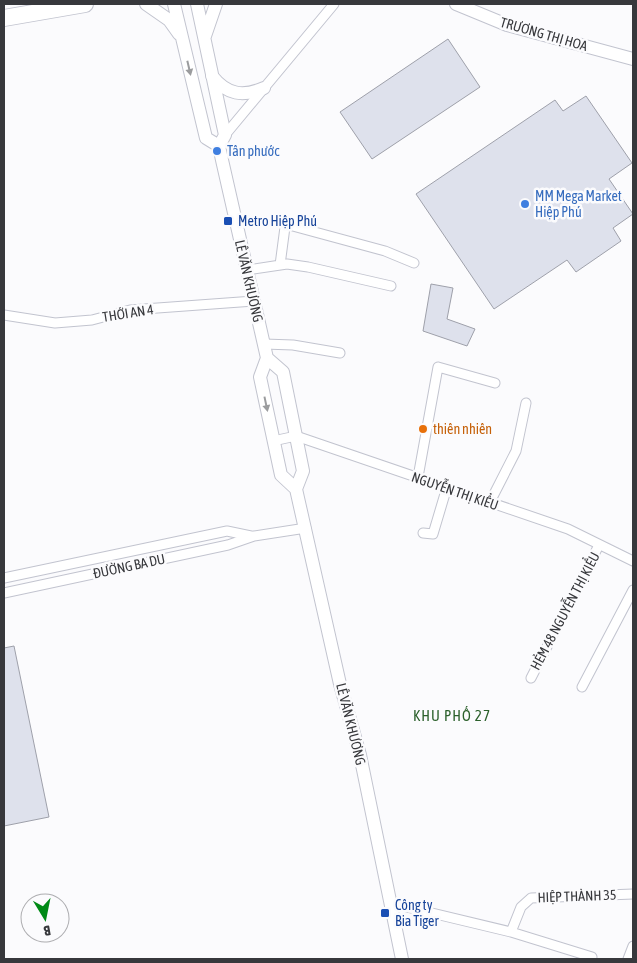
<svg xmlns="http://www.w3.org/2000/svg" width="637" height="963" font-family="'Asap Condensed',sans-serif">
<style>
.building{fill:#dee1ec;stroke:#9ea0aa}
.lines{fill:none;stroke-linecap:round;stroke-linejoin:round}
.street-casing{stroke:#c2c4cf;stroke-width:11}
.secondary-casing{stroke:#c2c4cf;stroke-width:14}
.highway-casing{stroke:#c2c4cf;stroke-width:18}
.street{stroke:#fff;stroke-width:9}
.secondary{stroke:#fff;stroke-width:12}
.highway{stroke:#fff;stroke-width:16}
.oneway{fill:#9b9c9e}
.shop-dot{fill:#3f7fe0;stroke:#fbfbfd;stroke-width:2}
.transit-dot{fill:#1a4fb4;stroke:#fbfbfd;stroke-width:2}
.food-dot{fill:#e8710a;stroke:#fbfbfd;stroke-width:2}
.labels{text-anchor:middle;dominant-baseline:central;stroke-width:5;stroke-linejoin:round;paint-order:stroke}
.street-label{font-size:14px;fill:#37383c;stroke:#fbfbfd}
.shop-label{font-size:14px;fill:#366cbe;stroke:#fbfbfd;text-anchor:start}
.transit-label{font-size:14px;fill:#164399;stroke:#fbfbfd;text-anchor:start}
.food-label{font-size:14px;fill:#c56008;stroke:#fbfbfd;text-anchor:start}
.neighbourhood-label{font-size:15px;letter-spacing:1px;fill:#2b602b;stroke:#fbfbfd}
</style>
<rect width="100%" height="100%" fill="#fbfbfd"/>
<path class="building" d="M 448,39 L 480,87 L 372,159 L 340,112 Z
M 586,96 L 632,163 L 609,179 L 633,214 L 613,228 L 621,241 L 576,272 L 567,260 L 494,309 L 416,194 L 555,100 L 563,111 Z
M 431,284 L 453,288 L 447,319 L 475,329 L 467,346 L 423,331 Z
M 14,646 L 49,817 L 4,826 L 4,648 Z"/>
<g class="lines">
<defs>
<path id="street" d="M 225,135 L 334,4
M 280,265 L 285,227 L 289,225 L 385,251 L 414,263
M 247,270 L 287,264 L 308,267 L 391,286
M 4,315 L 55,323 L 92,320 L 130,310 L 254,301
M 264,344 L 293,345 L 340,353
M 273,441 L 296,436 L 568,529 L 633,561
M 418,477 L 438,367 L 495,383
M 490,502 L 516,451 L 526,403
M 423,533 L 433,534 L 447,487
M 4,578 L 227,531 L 251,536
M 4,593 L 228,545 L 254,536 L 306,528
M 531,678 L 599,545
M 582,687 L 633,590
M 390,903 L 511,932 L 592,957
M 511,932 L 521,907 L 531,898 L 633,894
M 628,959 L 633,946"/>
<path id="secondary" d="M 146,4 L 169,20 L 179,34
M 174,4 L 206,138 L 219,146
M 197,4 L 225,135 L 219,146 L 222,160 L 267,358 L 283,372 L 303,471 L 296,489
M 456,4 L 507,25 L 633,59
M 205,36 L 216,4
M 212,76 C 227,95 243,97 264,88
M 267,358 L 260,377 L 281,475 L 296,489 L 340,684 L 360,755 L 402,959"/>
<path id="highway" d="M 4,18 L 85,4"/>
</defs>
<use href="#street" class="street-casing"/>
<use href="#secondary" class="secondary-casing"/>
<use href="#highway" class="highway-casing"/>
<use href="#street" class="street"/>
<use href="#secondary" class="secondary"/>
<use href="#highway" class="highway"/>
</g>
<defs><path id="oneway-solid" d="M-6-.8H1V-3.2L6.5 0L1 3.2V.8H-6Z" transform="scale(1.25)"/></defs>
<g class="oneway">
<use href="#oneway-solid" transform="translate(189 68) rotate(77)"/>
<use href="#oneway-solid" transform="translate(266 404) rotate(78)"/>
</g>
<g class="shop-dot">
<circle cx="217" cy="151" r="5"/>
<circle cx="525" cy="204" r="5"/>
</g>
<g class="transit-dot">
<rect x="223" y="216" width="10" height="10" rx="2.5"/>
<rect x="380" y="908" width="10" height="10" rx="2.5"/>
</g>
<circle class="food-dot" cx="423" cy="429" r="5"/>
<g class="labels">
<g class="street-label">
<text transform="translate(544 34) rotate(16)">TRƯƠNG THỊ HOA</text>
<text transform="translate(249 281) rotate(77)">LÊ VĂN KHƯƠNG</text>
<text transform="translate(128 313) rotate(-9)">THỚI AN 4</text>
<text transform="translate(455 491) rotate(19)">NGUYỄN THỊ KIỂU</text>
<text transform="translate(129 566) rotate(-12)">ĐƯỜNG BA DU</text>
<text transform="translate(565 611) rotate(-62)">HẺM 48 NGUYỄN THỊ KIỂU</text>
<text transform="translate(351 724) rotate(76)">LÊ VĂN KHƯƠNG</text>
<text transform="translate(577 896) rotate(-2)">HIỆP THÀNH 35</text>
</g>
<g class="shop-label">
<text x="227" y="151">Tân phước</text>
<text x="535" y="196">MM Mega Market<tspan x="535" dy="16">Hiệp Phú</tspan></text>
</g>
<g class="transit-label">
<text x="238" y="221">Metro Hiệp Phú</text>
<text x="395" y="905">Công ty<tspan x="395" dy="16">Bia Tiger</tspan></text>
</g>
<g class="food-label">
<text x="433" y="429">thiên nhiên</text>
</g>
<g class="neighbourhood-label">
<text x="452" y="715">KHU PHỐ 27</text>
</g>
</g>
<rect width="637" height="963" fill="none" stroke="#37383c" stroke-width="10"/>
<g transform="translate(45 918) rotate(170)"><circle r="24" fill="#fbfbfd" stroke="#adadb0"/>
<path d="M0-4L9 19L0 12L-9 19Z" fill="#008a16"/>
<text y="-8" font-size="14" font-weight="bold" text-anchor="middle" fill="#37383c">B</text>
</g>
</svg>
